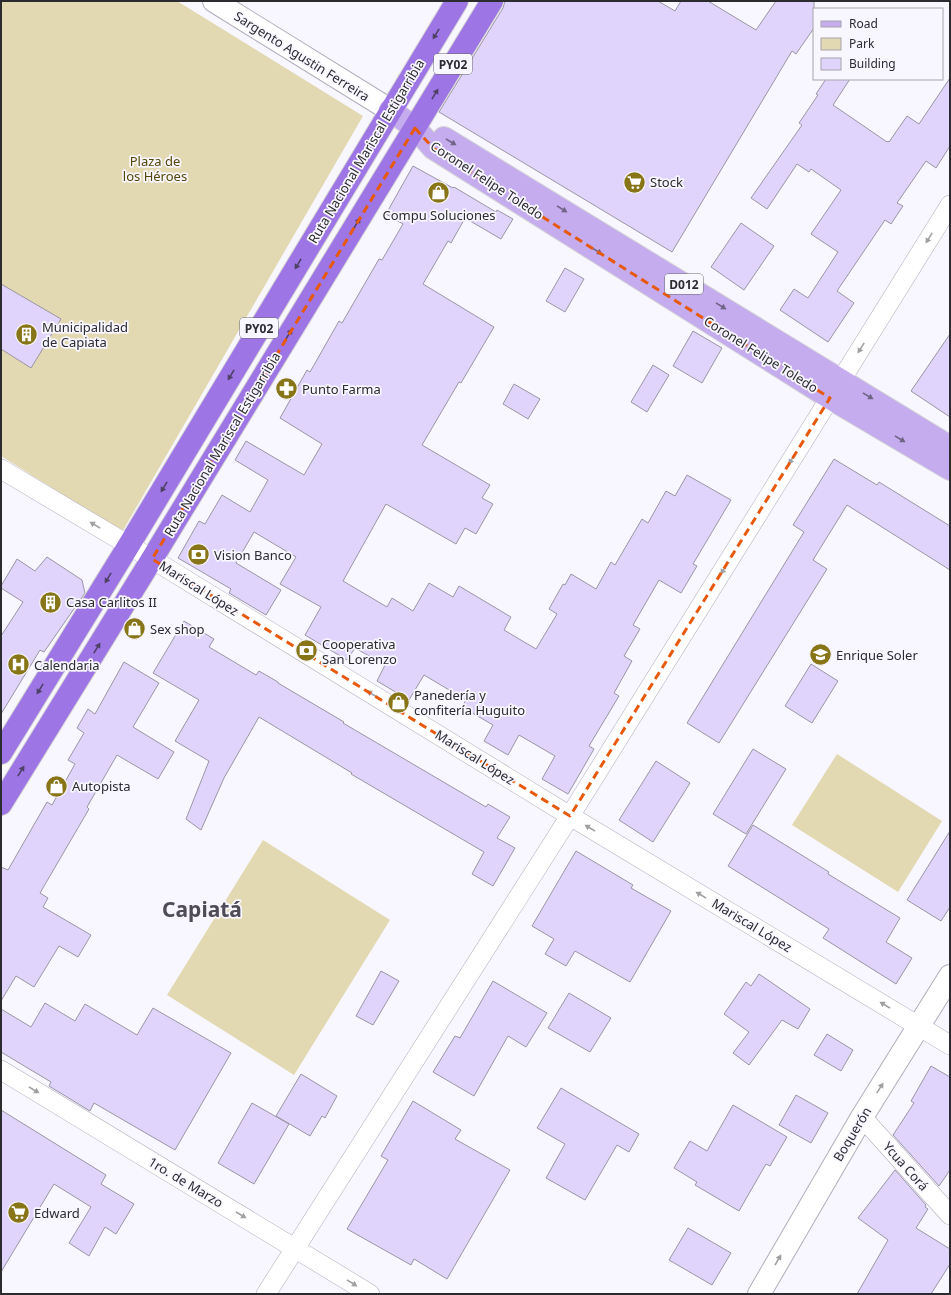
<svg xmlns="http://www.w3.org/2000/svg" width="951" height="1295" font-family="'Noto Sans',sans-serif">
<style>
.green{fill:#e2d9b2}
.building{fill:#e0d4fc;stroke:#9a96a4}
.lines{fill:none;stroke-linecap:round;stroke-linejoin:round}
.street-casing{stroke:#b2aebc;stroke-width:20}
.secondary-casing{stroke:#b2aebc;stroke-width:24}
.primary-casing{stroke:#d5d5d6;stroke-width:24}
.highway-casing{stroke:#d5d5d6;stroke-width:24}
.street{stroke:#fff;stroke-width:19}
.secondary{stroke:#fff;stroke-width:22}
.primary{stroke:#c5acef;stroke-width:22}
.highway{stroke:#9e75e4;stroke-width:22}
.oneway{fill:#4e4166}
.oneway2{fill:#716586}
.oneway3{fill:#a0a0a2}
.marked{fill:none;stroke:#e8590c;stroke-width:3;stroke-dasharray:8 5;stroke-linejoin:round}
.labels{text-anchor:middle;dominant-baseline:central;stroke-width:3.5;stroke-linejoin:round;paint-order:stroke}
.shield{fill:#f8f6ff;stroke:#69686e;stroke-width:1}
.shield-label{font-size:12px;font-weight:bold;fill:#2c2b30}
.street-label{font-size:13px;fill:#2c2b30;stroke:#f8f6ff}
.park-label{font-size:13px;fill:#544705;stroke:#f8f6ff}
.poi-label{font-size:13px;fill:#2c2b30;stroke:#f8f6ff;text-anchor:start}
.town-label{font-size:21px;font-weight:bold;fill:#4f4c58;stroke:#f8f6ff}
</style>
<rect width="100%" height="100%" fill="#f8f6ff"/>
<path class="green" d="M 1,1 L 177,1 L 363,116 L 122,532 L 1,456 Z
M 837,754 L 942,821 L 898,892 L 792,825 Z
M 263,840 L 390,920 L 294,1075 L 167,995 Z"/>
<path class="building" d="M 505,1 L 658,1 L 675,11 L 681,1 L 708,1 L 756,30 L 776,1 L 814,1 L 814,28 L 796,54 L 792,51 L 672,252 L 439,112 L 503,8 Z
M 950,78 L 950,146 L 936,168 L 926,161 L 897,203 L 903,206 L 891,224 L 885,220 L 837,291 L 854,303 L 828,342 L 780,310 L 794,289 L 808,298 L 838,252 L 811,234 L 841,190 L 811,169 L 809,172 L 797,164 L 767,209 L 751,198 L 802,125 L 799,123 L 818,95 L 816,94 L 826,79 L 850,79 L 833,105 L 887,142 L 888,141 L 889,142 L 907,116 L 919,124 Z
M 413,166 L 453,188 L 454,187 L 496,212 L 497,210 L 513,219 L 501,239 L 465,218 L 451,243 L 448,241 L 423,284 L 494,327 L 461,383 L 459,382 L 422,445 L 490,485 L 482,498 L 493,504 L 476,534 L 465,528 L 456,544 L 386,504 L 343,581 L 387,607 L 392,598 L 413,611 L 429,583 L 453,597 L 459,586 L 511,617 L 504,630 L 536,649 L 557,614 L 549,609 L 563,584 L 565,585 L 571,574 L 596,589 L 611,562 L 615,565 L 642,519 L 648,523 L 666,491 L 675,496 L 687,475 L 731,500 L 693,564 L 697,566 L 681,593 L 659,580 L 633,625 L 640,629 L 624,656 L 632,661 L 614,693 L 619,696 L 589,746 L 594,749 L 568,794 L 542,779 L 555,756 L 519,735 L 508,755 L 484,741 L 493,725 L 462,707 L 466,700 L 424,675 L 409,700 L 377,681 L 385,665 L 355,648 L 347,660 L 305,635 L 321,607 L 280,584 L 296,557 L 254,532 L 236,563 L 281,590 L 266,615 L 229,593 L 231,589 L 178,558 L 199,521 L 205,524 L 222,495 L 250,512 L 268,480 L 235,460 L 246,441 L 304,475 L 322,444 L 280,418 L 307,370 L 310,372 L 339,321 L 342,323 L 379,259 L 382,260 L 403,224 L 386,214 Z
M 741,223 L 774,246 L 744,290 L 711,267 Z
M 565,268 L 584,279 L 565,312 L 546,301 Z
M 1,284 L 61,319 L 31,368 L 1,349 Z
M 693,331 L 722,348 L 702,383 L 673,366 Z
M 950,334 L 950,417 L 911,391 Z
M 653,365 L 669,375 L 647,412 L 631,402 Z
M 514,384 L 540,399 L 528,419 L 503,404 Z
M 834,459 L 877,485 L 879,482 L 950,526 L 950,570 L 847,505 L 813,560 L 827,569 L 719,743 L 687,723 L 804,532 L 793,525 Z
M 47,557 L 82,580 L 85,593 L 44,652 L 40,650 L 1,714 L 1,636 L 23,602 L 1,588 L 1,586 L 17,559 L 35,571 Z
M 184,621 L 214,639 L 209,647 L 256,675 L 259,671 L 278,682 L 278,683 L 344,722 L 343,723 L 486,807 L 488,804 L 510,817 L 497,838 L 515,848 L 493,886 L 472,874 L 484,852 L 351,774 L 352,773 L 259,717 L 224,778 L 201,830 L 186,819 L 209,761 L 175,741 L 199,700 L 153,673 Z
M 124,662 L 159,683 L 133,727 L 174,752 L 158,779 L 117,755 L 87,807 L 89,809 L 40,893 L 48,898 L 43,907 L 91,935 L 78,957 L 59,946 L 34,987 L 16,976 L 1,1001 L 1,867 L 8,870 L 47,802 L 52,805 L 75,764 L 68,760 L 84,733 L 77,728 L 88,709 L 95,714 Z
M 811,664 L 838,681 L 812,723 L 785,706 Z
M 753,749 L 786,769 L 746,834 L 713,814 Z
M 656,761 L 690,783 L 653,842 L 619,820 Z
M 753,825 L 829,872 L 828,874 L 900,918 L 886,942 L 912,958 L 896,984 L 823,938 L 829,929 L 728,866 Z
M 950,831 L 950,907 L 941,921 L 907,900 Z
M 576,851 L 633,885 L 631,888 L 671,911 L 630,982 L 575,951 L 566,966 L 545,954 L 554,939 L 532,926 Z
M 381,971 L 399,981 L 373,1025 L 356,1016 Z
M 759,974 L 810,1009 L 798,1029 L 782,1020 L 749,1065 L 733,1053 L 749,1032 L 724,1014 L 746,982 L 751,986 Z
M 493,981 L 547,1013 L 526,1047 L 508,1036 L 474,1096 L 433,1072 L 455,1036 L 460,1038 Z
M 569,993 L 611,1018 L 590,1052 L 548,1028 Z
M 45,1003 L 75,1021 L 85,1004 L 137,1035 L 153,1008 L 231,1053 L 175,1150 L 94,1103 L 90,1111 L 49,1086 L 51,1082 L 1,1052 L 1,1009 L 31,1027 Z
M 827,1034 L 853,1050 L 841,1071 L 814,1055 Z
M 931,1066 L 950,1077 L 950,1170 L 939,1186 L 893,1135 L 914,1103 L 911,1101 Z
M 301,1074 L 337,1096 L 325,1118 L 322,1116 L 310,1136 L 276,1116 Z
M 561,1088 L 639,1134 L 629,1152 L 617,1145 L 585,1200 L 546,1178 L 565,1144 L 537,1128 Z
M 796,1095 L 828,1113 L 811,1143 L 779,1125 Z
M 413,1101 L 461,1130 L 455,1139 L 510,1170 L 447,1279 L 414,1259 L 411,1265 L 347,1229 L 388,1160 L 381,1156 Z
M 252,1103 L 289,1124 L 254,1184 L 218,1163 Z
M 733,1105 L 787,1137 L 770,1166 L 766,1164 L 739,1211 L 695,1185 L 697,1182 L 674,1168 L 690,1141 L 707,1151 Z
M 1,1110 L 106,1175 L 101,1184 L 134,1204 L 116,1234 L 105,1227 L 89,1256 L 69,1243 L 91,1207 L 54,1184 L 1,1272 Z
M 895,1170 L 926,1205 L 925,1207 L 928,1209 L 916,1228 L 950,1249 L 950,1264 L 931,1294 L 857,1294 L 888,1240 L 858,1218 Z
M 688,1228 L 731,1253 L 712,1285 L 669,1260 Z"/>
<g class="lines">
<defs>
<path id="street" d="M 1,469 L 152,559 L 570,816 L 950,1045
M 1,1070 L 370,1294
M 862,1117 L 950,1215
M 266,1294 L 570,816 L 950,205"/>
<path id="secondary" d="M 214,1 L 390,110
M 759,1294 L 862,1117 L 950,976"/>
<path id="primary" d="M 390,110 L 415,128 L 433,148 L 830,398 L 950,469
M 444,138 L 950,447"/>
<path id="highway" d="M 1,753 L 129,545 L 457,1
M 1,804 L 152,559 L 492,1"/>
</defs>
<use href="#street" class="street-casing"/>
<use href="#secondary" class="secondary-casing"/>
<use href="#primary" class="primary-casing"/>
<use href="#highway" class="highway-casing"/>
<use href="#street" class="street"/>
<use href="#secondary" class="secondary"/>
<use href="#primary" class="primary"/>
<use href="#highway" class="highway"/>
</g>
<defs><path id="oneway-solid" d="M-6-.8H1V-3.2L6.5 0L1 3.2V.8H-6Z"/></defs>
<g class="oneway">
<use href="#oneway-solid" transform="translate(436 34) rotate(121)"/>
<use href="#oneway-solid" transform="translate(435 94) rotate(-59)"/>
<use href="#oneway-solid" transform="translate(357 223) rotate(-59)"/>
<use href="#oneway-solid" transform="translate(298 264) rotate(121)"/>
<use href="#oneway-solid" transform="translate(289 334) rotate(-59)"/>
<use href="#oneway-solid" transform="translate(231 375) rotate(121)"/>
<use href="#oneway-solid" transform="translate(164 487) rotate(121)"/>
<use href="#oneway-solid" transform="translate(108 578) rotate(121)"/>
<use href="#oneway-solid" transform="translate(97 648) rotate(-58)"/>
<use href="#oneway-solid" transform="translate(40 689) rotate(122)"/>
<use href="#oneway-solid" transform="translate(21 771) rotate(-58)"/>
</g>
<g class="oneway2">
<use href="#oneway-solid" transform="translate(451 142) rotate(31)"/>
<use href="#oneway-solid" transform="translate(562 209) rotate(32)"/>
<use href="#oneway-solid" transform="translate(597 251) rotate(32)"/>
<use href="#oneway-solid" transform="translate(721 306) rotate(32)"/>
<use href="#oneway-solid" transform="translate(868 396) rotate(31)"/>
<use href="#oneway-solid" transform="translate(900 439) rotate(31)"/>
</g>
<g class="oneway3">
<use href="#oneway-solid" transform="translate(929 238) rotate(122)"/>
<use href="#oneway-solid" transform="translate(861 348) rotate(122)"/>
<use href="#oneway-solid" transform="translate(792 459) rotate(122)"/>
<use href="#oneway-solid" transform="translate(95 525) rotate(-149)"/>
<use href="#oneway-solid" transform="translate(724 569) rotate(122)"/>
<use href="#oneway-solid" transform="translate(372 694) rotate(-148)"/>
<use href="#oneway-solid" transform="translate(590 828) rotate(-149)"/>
<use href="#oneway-solid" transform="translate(701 895) rotate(-149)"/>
<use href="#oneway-solid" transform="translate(885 1005) rotate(-149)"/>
<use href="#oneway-solid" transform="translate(880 1088) rotate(-58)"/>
<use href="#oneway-solid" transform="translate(34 1090) rotate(31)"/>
<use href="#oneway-solid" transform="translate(241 1215) rotate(31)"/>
<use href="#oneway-solid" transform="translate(778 1260) rotate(-60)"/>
<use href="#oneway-solid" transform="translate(352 1283) rotate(32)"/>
</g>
<path class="marked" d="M 415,128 L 433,148 L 830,398 L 570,816 L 152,559 Z"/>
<defs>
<symbol id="supermarket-disc" viewBox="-11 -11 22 22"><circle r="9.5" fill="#877518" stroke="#f8f6ff"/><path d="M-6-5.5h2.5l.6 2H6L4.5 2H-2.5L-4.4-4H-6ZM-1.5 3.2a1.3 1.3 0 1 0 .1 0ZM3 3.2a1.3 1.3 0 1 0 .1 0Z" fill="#fff"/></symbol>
<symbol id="shop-disc" viewBox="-11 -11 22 22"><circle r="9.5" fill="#877518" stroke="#f8f6ff"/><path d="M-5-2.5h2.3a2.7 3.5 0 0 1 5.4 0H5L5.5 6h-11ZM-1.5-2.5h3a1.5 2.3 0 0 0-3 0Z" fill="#fff"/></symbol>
<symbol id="building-disc" viewBox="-11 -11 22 22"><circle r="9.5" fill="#877518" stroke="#f8f6ff"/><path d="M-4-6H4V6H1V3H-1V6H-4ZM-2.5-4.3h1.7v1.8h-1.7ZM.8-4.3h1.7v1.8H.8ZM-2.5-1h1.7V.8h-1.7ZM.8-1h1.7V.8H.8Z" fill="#fff"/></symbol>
<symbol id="pharmacy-disc" viewBox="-11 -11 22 22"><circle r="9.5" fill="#877518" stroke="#f8f6ff"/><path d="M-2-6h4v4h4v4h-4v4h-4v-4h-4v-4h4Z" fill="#fff"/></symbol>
<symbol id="bank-disc" viewBox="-11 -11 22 22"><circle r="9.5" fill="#877518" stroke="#f8f6ff"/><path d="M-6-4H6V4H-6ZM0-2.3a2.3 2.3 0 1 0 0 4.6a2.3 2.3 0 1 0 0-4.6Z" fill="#fff"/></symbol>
<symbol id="school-disc" viewBox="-11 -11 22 22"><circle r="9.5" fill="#877518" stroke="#f8f6ff"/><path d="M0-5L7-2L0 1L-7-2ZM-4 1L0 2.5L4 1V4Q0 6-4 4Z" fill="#fff"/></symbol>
<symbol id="hospital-disc" viewBox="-11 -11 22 22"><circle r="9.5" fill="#877518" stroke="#f8f6ff"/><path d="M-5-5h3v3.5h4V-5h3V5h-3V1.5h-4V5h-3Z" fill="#fff"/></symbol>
</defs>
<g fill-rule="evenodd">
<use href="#supermarket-disc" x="622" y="170" width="25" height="25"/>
<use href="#shop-disc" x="426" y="180" width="25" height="25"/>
<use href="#building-disc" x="14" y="322" width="25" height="25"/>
<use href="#pharmacy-disc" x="274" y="376" width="25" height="25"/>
<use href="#bank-disc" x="186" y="542" width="25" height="25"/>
<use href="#building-disc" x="38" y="590" width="25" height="25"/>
<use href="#shop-disc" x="122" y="616" width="25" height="25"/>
<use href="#bank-disc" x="294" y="638" width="25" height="25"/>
<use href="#school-disc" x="808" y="642" width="25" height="25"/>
<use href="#hospital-disc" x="6" y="652" width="25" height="25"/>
<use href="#shop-disc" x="386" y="690" width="25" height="25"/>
<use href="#shop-disc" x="44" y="774" width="25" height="25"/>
<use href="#supermarket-disc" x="6" y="1200" width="25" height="25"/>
</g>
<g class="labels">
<g class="shield">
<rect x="434" y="54" width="38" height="20" rx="3"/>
<rect x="665" y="274" width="38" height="20" rx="3"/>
<rect x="240" y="318" width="38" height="20" rx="3"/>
</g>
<g class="shield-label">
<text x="453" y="64">PY02</text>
<text x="684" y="284">D012</text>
<text x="259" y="328">PY02</text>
</g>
<g class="street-label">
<text transform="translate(302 56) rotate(32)">Sargento Agustin Ferreira</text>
<text transform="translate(366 151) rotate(-59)">Ruta Nacional Mariscal Estigarribia</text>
<text transform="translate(487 180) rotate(33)">Coronel Felipe Toledo</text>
<text transform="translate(761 354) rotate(32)">Coronel Felipe Toledo</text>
<text transform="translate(222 444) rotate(-59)">Ruta Nacional Mariscal Estigarribia</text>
<text transform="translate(199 588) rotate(32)">Mariscal López</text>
<text transform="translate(475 757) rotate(32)">Mariscal López</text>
<text transform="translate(752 925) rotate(31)">Mariscal López</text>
<text transform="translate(852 1134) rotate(-59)">Boquerón</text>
<text transform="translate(906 1166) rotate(48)">Ycua Corá</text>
<text transform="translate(186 1182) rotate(31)">1ro. de Marzo</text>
</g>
<g class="park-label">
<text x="155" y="161">Plaza de<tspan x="155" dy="15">los Héroes</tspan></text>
</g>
<g class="poi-label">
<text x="650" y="182">Stock</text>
<text x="439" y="215" text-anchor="middle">Compu Soluciones</text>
<text x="42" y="327">Municipalidad<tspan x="42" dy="15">de Capiata</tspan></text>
<text x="302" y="389">Punto Farma</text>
<text x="214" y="555">Vision Banco</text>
<text x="66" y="602">Casa Carlitos II</text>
<text x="150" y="629">Sex shop</text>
<text x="322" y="644">Cooperativa<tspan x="322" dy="15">San Lorenzo</tspan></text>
<text x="836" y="655">Enrique Soler</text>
<text x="34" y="665">Calendaria</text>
<text x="414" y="695">Panedería y<tspan x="414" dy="15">confitería Huguito</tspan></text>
<text x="72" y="786">Autopista</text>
<text x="34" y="1213">Edward</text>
</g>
<g class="town-label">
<text x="202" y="909">Capiatá</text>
</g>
</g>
<rect width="951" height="1295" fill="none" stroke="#2c2b30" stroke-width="4"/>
<rect x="813" y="8" width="130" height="72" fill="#f8f6ff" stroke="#a6a5ac"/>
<rect x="821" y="21" width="20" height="6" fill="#c5acef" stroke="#a6a5ac"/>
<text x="849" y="28" font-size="12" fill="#2c2b30">Road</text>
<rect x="821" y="38" width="20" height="12" fill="#e2d9b2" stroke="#a6a5ac"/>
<text x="849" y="48" font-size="12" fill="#2c2b30">Park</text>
<rect x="821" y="58" width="20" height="12" fill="#e0d4fc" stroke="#a6a5ac"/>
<text x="849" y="68" font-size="12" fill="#2c2b30">Building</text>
</svg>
